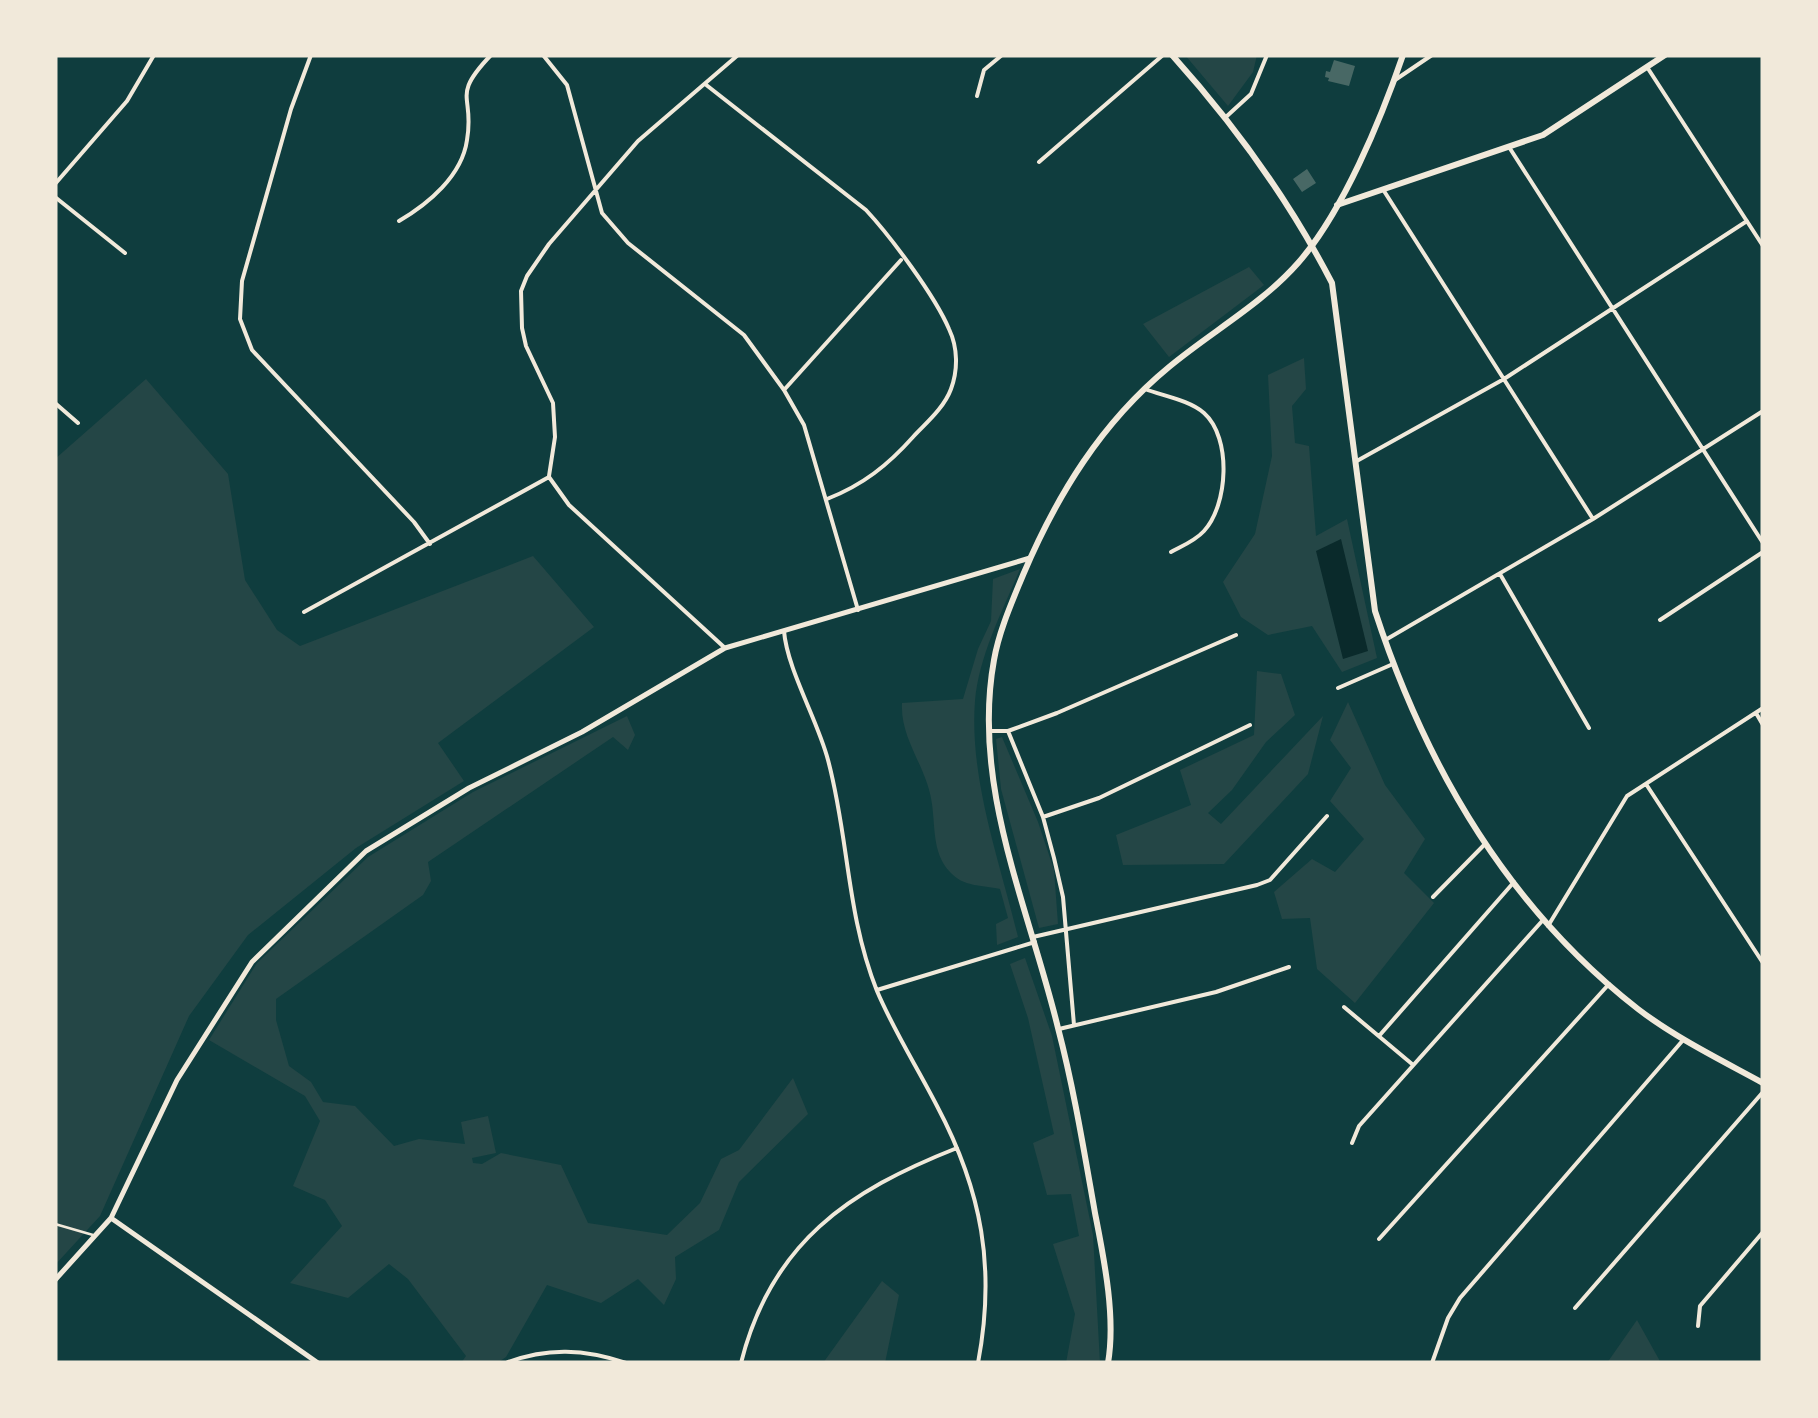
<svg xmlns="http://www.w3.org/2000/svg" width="1818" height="1418" font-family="Ubuntu,sans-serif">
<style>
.green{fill:#244646}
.water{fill:#0a2a2b}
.building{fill:#486865}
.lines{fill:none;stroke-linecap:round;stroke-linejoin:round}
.service{stroke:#f1e9da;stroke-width:2.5}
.minor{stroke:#f1e9da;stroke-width:4}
.tertiary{stroke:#f1e9da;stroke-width:5}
.secondary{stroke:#f1e9da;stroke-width:6}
.primary{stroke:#f1e9da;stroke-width:6}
</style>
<rect width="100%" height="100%" fill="#0f3d3e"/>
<path class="green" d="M 1185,55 L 1257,55 L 1253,72 L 1228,106 Z
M 1249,267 L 1264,285 L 1169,357 L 1143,324 Z
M 1304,358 L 1306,389 L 1292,406 L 1295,443 L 1309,446 L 1316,536 L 1347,519 L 1377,658 L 1342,672 L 1312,626 L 1268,635 L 1241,617 L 1223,582 L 1255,534 L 1272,456 L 1268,375 Z
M 146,379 L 228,474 L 245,580 L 277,630 L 300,646 L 533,556 L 594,627 L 438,743 L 464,781 L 356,848 L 248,935 L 189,1016 L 100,1216 L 55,1265 L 55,459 Z
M 1020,569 C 1003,610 979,655 975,701 C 969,779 1000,862 1018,937 L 997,945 L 996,924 L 1008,918 L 1000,889 C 982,885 963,887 950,872 C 931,852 936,824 931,798 C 925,765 900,738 902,703 L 963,699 L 978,649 L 991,621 L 993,579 Z
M 1257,671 L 1281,674 L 1295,715 L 1266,742 L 1232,790 L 1208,813 L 1221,824 L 1323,716 L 1308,774 L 1224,864 L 1123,865 L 1116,835 L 1191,805 L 1180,770 L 1254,735 Z
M 1348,702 L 1385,785 L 1425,839 L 1404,873 L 1434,903 L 1355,1003 L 1317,969 L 1310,918 L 1282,919 L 1274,892 L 1312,859 L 1335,872 L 1364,839 L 1330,801 L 1351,768 L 1330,740 Z
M 627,716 L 635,735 L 628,750 L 613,737 L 428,862 L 431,881 L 423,895 L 276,999 L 276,1020 L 289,1066 L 311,1082 L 323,1102 L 355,1106 L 394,1146 L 419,1139 L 465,1144 L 461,1122 L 488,1116 L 496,1153 L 472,1158 L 473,1163 L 482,1164 L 501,1153 L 561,1165 L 588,1223 L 667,1235 L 700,1203 L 721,1159 L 739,1150 L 793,1078 L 808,1114 L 739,1182 L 719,1230 L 675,1257 L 676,1279 L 664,1305 L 638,1279 L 601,1303 L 547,1285 L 506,1357 L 497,1363 L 461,1363 L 466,1356 L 408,1279 L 389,1264 L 348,1298 L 290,1283 L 342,1226 L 325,1200 L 293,1186 L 320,1121 L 305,1096 L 209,1040 L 257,963 L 368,857 L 473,792 Z
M 1002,737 L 1038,822 L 1054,870 L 1058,924 L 1039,928 L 1001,789 L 996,739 Z
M 1025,958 L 1052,1036 L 1093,1235 L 1100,1363 L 1066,1363 L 1075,1314 L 1053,1244 L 1079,1236 L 1071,1194 L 1047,1195 L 1033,1143 L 1054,1134 L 1028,1018 L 1010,964 Z
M 882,1281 L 899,1295 L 885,1363 L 823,1363 Z
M 1637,1320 L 1661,1363 L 1607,1363 Z"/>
<path class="water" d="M 1341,539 L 1368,651 L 1343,659 L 1316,551 Z"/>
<path class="building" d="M 1334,60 L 1355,66 L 1349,86 L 1328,81 L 1329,78 L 1325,77 L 1326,71 L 1330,72 Z
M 1307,169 L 1316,183 L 1302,192 L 1293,179 Z"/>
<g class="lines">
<path class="service" d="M 55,1224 L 93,1235"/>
<path class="minor" d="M 311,55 L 291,109 L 242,281 L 240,319 L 252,350 L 414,522 L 430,544
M 543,55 L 567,85 L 602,213 L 628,243 L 744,335 L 784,390 L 804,425 L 858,610
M 1647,67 L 1763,246
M 1395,80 L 1432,55
M 705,84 L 866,210 C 891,237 935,296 949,329 C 958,348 958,370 951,389 C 944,408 926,423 913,437 C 888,465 863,485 827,499
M 977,96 L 984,70 L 1002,55
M 1227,116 L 1251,94 L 1267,55
M 1509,147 L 1763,543
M 1039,162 L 1163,55
M 55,184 L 127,101 L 154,55
M 1384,191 L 1593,519
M 55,197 L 125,253
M 399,221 C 428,204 462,176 467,140 C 475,94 450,98 491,55
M 1145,389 C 1163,396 1189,400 1204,413 C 1232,438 1228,505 1204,531 C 1195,541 1182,546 1171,552
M 784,390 L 901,260
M 55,403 L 78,423
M 1355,462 L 1504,379 L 1747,221
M 549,476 L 555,437 L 553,403 L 526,346 L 522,328 L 521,291 L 527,276 L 549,244 L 638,141 L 738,55
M 1500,574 L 1589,728
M 304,612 L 549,477 L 569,505 L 725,648
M 1660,620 L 1763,552
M 784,631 C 787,669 818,721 828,760 C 849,838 846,913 877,991 C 894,1031 917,1067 937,1106 C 982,1191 996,1268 978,1363
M 1387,639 L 1593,519 L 1763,411
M 1338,688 L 1393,664
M 1756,713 L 1763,725
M 991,731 L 1008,731 L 1043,817 L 1054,858 L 1063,897 L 1074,1025
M 1008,731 L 1057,713 L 1236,635
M 1646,784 L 1763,963
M 1043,817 L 1099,798 L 1250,725
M 1433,897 L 1485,844
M 1548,926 L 1627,796 L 1763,708
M 1033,937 L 1257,885 L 1270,880 L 1327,816
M 877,990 L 1035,942
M 1344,1007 L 1412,1064
M 1059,1029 L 1216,992 L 1289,967
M 1379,1036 L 1514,882
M 1352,1143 L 1359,1126 L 1543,920
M 1379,1239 L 1609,984
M 1575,1308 L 1763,1092
M 1698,1326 L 1700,1306 L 1763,1232
M 506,1363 C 547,1347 585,1349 626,1363
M 741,1363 C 771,1243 848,1191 957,1148
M 1432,1363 L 1448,1318 L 1460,1298 L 1684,1039"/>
<path class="tertiary" d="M 111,1218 L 318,1363
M 55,1280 L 111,1218 L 177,1080 L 252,962 L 366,851 L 469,788 L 582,732 L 725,648 L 1030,558"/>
<path class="secondary" d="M 1172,55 C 1234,124 1289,200 1332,283 L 1375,611 C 1426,767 1507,907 1638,1009 C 1676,1038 1721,1060 1763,1083
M 1337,205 L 1543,135 L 1665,55"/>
<path class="primary" d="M 1108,1363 C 1116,1317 1104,1259 1095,1213 C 1084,1151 1074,1089 1058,1028 C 1029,908 971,786 994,660 C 999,631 1012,602 1023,575 C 1057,495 1101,423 1169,367 C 1211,332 1262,304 1298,263 C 1343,212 1381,119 1403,55"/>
</g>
<rect width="1818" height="1418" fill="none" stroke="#f1e9da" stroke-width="115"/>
</svg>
